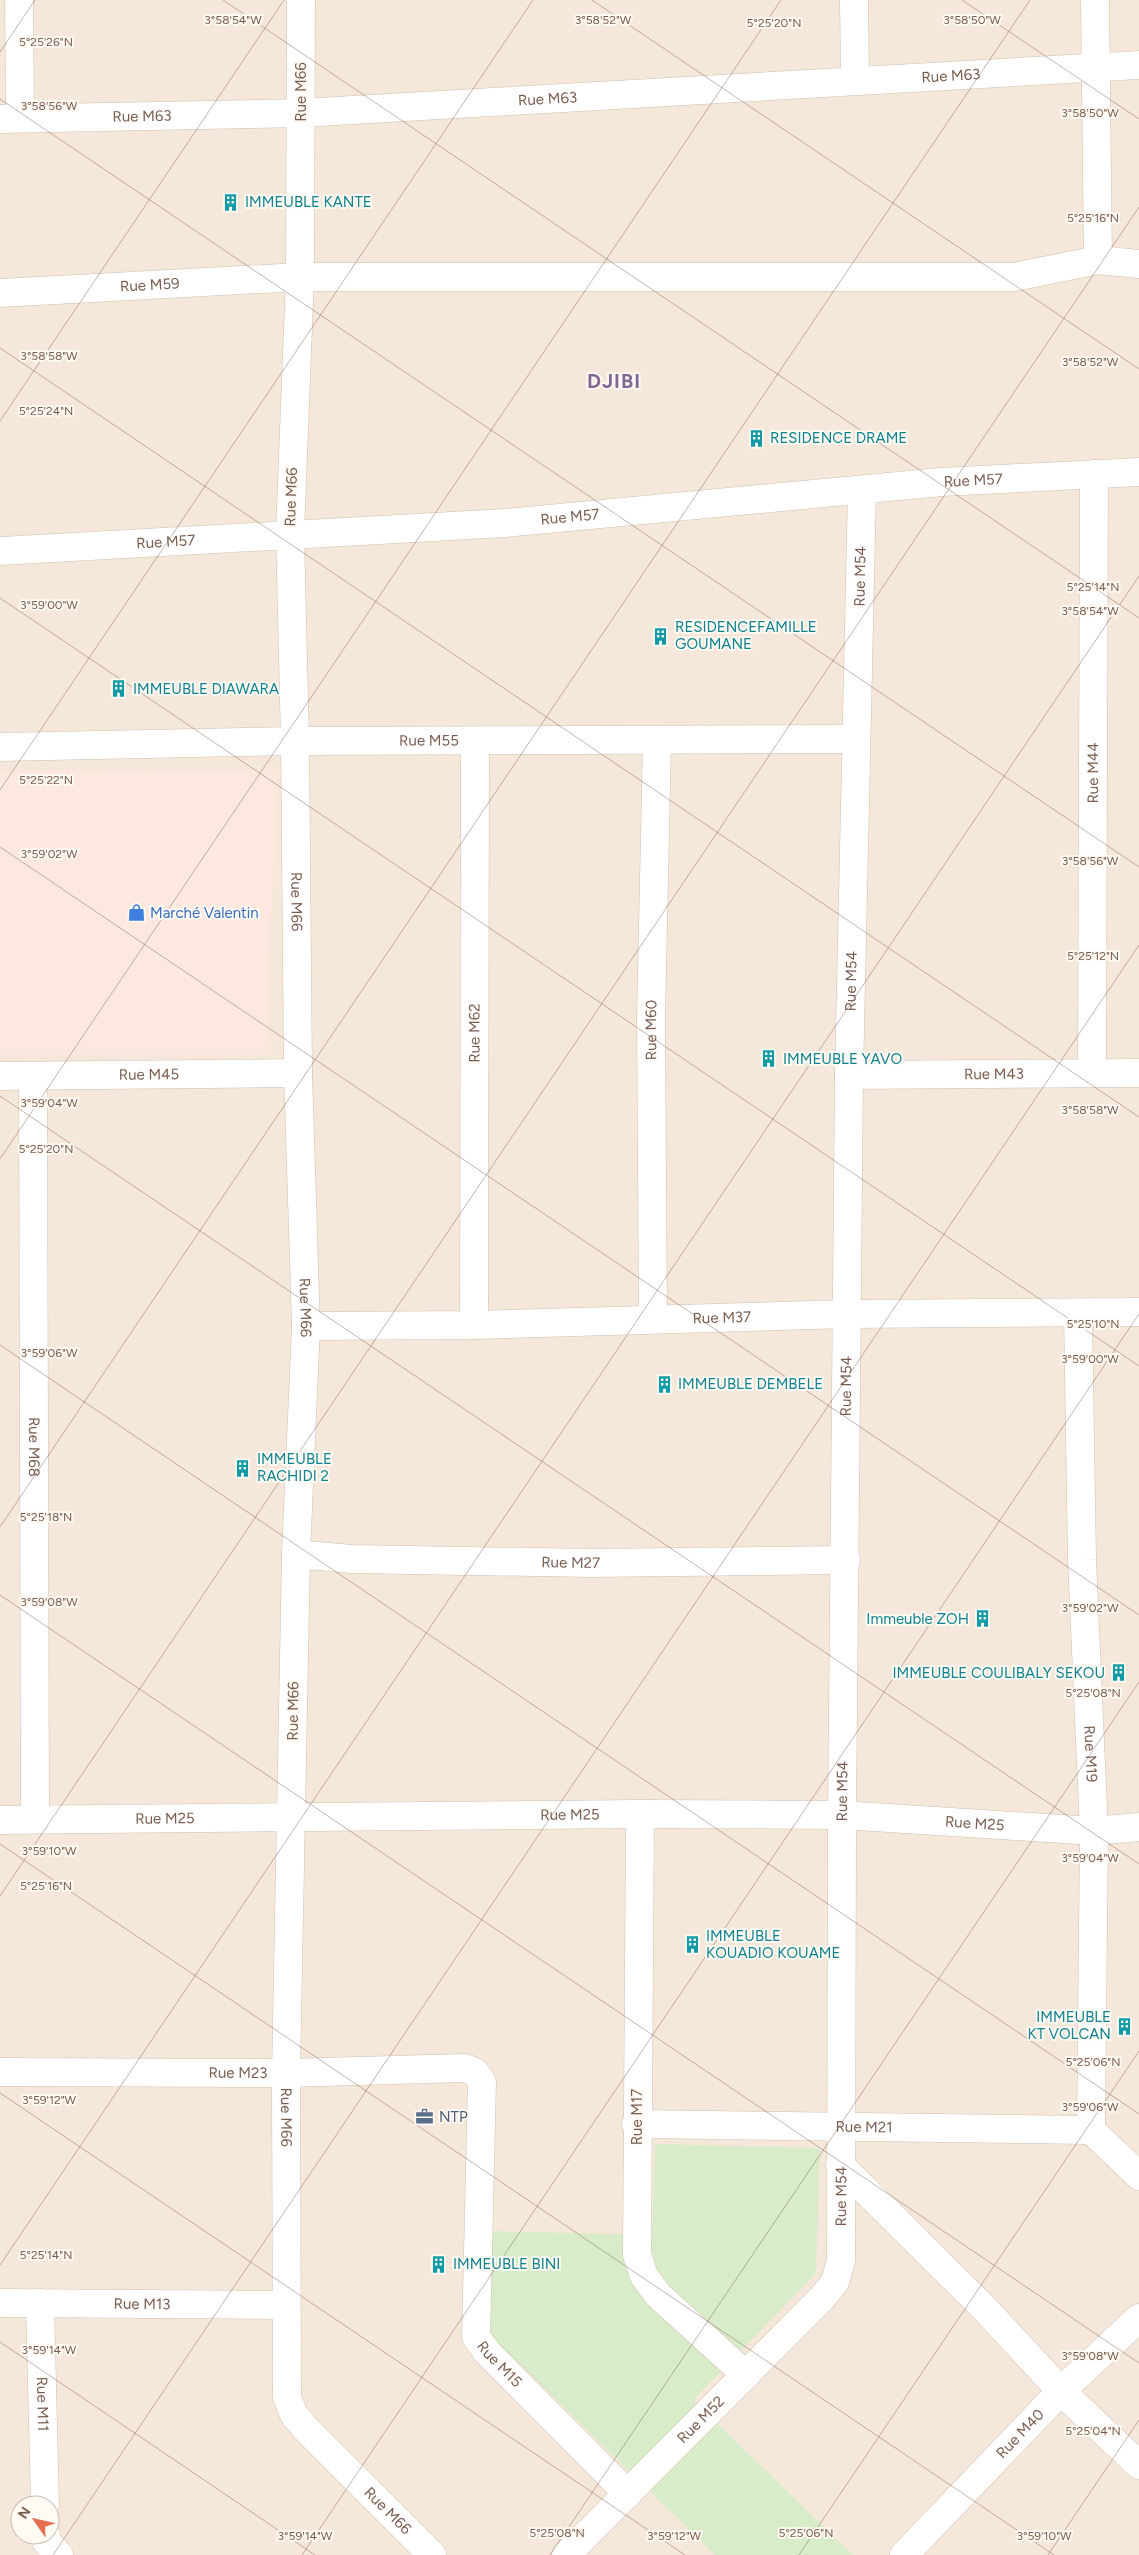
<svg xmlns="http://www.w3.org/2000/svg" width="1139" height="2555" font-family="Figtree,sans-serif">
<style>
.residential{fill:#f5e8da;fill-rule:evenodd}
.commercial{fill:#fde8e0}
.green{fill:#d8ecc9}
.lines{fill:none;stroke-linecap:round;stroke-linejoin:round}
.minor-casing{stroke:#d1beb0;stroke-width:29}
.minor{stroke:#fff;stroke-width:28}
.ticks{fill:none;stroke:#7a5c4d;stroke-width:1;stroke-opacity:0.45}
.labels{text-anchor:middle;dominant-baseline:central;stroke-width:4;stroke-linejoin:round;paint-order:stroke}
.street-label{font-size:15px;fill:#7a5c4d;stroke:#fffaf3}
.culture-label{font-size:15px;fill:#0d838f;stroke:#fffaf3;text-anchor:start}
.shop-label{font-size:15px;fill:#366cbe;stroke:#fffaf3;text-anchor:start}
.service-label{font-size:15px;fill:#4e5e75;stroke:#fffaf3;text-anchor:start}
.district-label{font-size:20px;font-weight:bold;letter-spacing:1px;fill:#846695;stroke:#fffaf3}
.ticks-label{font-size:12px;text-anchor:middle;fill:#7a5c4d;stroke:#fffaf3;stroke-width:4;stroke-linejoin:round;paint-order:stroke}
</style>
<rect width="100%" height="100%" fill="#fdf6ec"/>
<path class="residential" d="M 0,0 L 1139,0 L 1139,2555 L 0,2555 ZM 20,2505 L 50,2505 L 50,2535 L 20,2535 Z"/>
<path class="commercial" d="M 278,770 L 265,1055 L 0,1055 L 0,771 Z"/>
<path class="green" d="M 655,2144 L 820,2148 L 816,2273 L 693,2400 L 853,2555 L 715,2555 L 487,2332 L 490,2231 L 652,2235 Z"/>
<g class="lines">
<defs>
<g id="minor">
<path d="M 19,0 L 20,118"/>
<path id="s1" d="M 301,0 L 300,277 L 290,533 L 295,741 L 298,1073 L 306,1326 L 296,1554 L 286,2073 L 287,2397 L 294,2415 L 308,2431 L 432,2555"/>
<path d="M 854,0 L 855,79"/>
<path d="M 1095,0 L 1098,260"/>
<path id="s2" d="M 0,119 L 301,113 L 1139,65"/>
<path id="s3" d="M 0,293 L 300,277 L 1014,277 L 1098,260 L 1139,264"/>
<path id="s4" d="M 0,551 L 505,523 L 941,482 L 1139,472"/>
<path id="s5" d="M 0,747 L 295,741 L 856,739"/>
<path id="s6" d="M 1092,1073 L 1094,474"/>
<path id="s7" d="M 849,1075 L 1139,1073"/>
<path id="s8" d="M 0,1076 L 298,1073"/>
<path id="s9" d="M 33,1076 L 35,1819"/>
<path id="s10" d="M 1078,1313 L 1082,1560 L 1094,1831 L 1091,2130 L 1139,2176"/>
<path id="s11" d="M 653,1319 L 651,1018 L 657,741"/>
<path id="s12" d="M 474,1325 L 475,741"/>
<path id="s13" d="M 306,1326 L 474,1325 L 847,1314 L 1139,1312"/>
<path id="s14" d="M 296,1554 L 351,1559 L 591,1563 L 846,1560"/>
<path d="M 640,1814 L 637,2255 L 644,2276 L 658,2295 L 746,2375"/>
<path id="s15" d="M 0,1820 L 640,1814 L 842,1815 L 1094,1831 L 1139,1827"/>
<path id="s16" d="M 0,2072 L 286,2073 L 465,2068 L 475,2072 L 482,2082 L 476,2337 L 487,2352 L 628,2494"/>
<path id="s17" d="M 636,2124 L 1091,2130"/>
<path d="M 840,2165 L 986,2310 L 1061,2391 L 1139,2465"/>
<path id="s18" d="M 0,2303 L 286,2305"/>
<path id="s19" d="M 40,2303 L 45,2505"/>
<path d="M 46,2535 L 46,2541 L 59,2555"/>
<path id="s20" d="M 566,2555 L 822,2298 L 835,2282 L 841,2261 L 842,1815 L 849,1075 L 862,490"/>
<path id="s21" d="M 904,2555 L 1061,2391 L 1139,2318"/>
</g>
</defs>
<use href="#minor" class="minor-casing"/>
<use href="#minor" class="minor"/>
</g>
<path class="ticks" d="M 223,0 L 1139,618M 592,0 L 1139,369M 962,0 L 1139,119M 0,52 L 35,0M 0,99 L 1139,867M 0,348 L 1139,1117M 0,421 L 284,0M 0,598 L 1139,1366M 0,790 L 533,0M 0,847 L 1139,1615M 0,1096 L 1139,1864M 0,1159 L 781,0M 0,1345 L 1139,2114M 0,1527 L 1030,0M 0,1595 L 1139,2363M 0,1844 L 1054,2555M 0,1896 L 1139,207M 0,2093 L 685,2555M 0,2265 L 1139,576M 0,2342 L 315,2555M 53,2555 L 1139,945M 302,2555 L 1139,1314M 550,2555 L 1139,1682M 799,2555 L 1139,2051M 1048,2555 L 1139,2420"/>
<defs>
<symbol id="building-bare" viewBox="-9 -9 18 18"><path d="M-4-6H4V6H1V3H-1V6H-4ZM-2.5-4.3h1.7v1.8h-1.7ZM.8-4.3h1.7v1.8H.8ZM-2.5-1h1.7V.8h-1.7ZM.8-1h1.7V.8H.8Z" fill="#0f9aa8" stroke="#fffaf3" stroke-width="2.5" paint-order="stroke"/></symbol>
<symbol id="shop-bare" viewBox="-9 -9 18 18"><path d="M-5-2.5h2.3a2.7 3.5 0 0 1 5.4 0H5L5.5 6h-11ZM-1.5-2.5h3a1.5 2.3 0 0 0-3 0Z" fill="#3f7fe0" stroke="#fffaf3" stroke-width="2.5" paint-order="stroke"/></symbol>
<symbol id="office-bare" viewBox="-9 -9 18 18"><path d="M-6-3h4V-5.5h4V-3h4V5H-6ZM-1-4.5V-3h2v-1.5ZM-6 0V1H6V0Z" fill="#5c6f8a" stroke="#fffaf3" stroke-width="2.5" paint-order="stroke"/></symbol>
</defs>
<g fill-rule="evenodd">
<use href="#building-bare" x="218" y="190" width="25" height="25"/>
<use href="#building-bare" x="744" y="426" width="25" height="25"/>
<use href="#building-bare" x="648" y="624" width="25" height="25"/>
<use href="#building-bare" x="106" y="676" width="25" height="25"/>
<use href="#shop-bare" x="124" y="900" width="25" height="25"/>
<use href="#building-bare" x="756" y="1046" width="25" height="25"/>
<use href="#building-bare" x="652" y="1372" width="25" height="25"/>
<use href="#building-bare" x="230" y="1456" width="25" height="25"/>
<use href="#building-bare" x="970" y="1606" width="25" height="25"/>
<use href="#building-bare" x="1106" y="1660" width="25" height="25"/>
<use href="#building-bare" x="680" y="1932" width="25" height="25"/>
<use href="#building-bare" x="1112" y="2014" width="25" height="25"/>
<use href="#office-bare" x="412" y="2104" width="25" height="25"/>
<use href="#building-bare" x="426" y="2252" width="25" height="25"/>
</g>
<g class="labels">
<g class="street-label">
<text stroke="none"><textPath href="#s2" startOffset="952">Rue M63</textPath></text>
<text transform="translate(301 92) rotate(-90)">Rue M66</text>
<text stroke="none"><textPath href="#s2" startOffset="548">Rue M63</textPath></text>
<text stroke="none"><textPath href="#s2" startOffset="142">Rue M63</textPath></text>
<text stroke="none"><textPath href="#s3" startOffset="150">Rue M59</textPath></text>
<text stroke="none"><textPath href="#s4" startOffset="976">Rue M57</textPath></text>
<text transform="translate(291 497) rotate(-88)">Rue M66</text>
<text stroke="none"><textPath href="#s4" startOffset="571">Rue M57</textPath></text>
<text stroke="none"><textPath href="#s4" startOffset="166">Rue M57</textPath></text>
<text stroke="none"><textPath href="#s20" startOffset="2090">Rue M54</textPath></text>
<text stroke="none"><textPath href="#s5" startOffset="429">Rue M55</textPath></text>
<text stroke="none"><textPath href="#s6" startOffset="300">Rue M44</textPath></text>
<text stroke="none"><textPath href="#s1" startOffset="902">Rue M66</textPath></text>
<text stroke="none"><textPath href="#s20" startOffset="1685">Rue M54</textPath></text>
<text stroke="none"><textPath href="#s11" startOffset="289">Rue M60</textPath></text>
<text stroke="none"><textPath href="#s12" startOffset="292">Rue M62</textPath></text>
<text stroke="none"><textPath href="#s7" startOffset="145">Rue M43</textPath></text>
<text stroke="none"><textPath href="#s8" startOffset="149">Rue M45</textPath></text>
<text stroke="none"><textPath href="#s1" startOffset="1308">Rue M66</textPath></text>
<text stroke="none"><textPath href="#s13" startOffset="416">Rue M37</textPath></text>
<text stroke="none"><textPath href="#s20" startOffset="1280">Rue M54</textPath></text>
<text stroke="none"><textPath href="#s9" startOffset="371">Rue M68</textPath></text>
<text stroke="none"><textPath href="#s14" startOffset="275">Rue M27</textPath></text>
<text transform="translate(293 1711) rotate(-89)">Rue M66</text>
<text stroke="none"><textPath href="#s10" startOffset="441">Rue M19</textPath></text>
<text stroke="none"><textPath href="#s20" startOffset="875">Rue M54</textPath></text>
<text stroke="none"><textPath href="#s15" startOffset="570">Rue M25</textPath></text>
<text stroke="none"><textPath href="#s15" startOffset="165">Rue M25</textPath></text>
<text stroke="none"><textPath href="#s15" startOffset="975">Rue M25</textPath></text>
<text stroke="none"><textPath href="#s16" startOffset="238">Rue M23</textPath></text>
<text stroke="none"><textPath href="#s1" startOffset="2118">Rue M66</textPath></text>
<text transform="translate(637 2117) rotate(-90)">Rue M17</text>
<text stroke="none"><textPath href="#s17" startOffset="228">Rue M21</textPath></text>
<text stroke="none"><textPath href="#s20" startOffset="470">Rue M54</textPath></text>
<text stroke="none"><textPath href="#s18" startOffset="142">Rue M13</textPath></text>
<text stroke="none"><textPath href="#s16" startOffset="779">Rue M15</textPath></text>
<text stroke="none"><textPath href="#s19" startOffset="101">Rue M11</textPath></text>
<text stroke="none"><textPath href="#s20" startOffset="191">Rue M52</textPath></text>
<text stroke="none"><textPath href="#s21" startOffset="168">Rue M40</textPath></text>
<text stroke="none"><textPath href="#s1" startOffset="2551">Rue M66</textPath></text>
</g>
<g class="culture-label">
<text x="245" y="202">IMMEUBLE KANTE</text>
<text x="770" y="438">RESIDENCE DRAME</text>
<text x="675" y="627">RESIDENCEFAMILLE<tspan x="675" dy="17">GOUMANE</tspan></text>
<text x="133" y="689">IMMEUBLE DIAWARA</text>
<text x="783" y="1059">IMMEUBLE YAVO</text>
<text x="678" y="1384">IMMEUBLE DEMBELE</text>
<text x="257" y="1459">IMMEUBLE<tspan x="257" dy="17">RACHIDI 2</tspan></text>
<text x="969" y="1619" text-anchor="end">Immeuble ZOH</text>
<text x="1105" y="1673" text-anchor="end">IMMEUBLE COULIBALY SEKOU</text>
<text x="706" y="1936">IMMEUBLE<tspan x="706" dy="17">KOUADIO KOUAME</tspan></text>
<text x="1111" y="2017" text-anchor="end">IMMEUBLE<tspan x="1111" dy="17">KT VOLCAN</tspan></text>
<text x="453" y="2264">IMMEUBLE BINI</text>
</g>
<g class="shop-label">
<text x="150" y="913">Marché Valentin</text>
</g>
<g class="service-label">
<text x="439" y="2117">NTP</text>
</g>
<g class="district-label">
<text x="614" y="381">DJIBI</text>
</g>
</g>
<g class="ticks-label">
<text x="233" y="24">3°58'54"W</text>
<text x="603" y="24">3°58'52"W</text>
<text x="972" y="24">3°58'50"W</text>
<text x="774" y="27">5°25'20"N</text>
<text x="46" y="46">5°25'26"N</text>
<text x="49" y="110">3°58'56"W</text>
<text x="1090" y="117">3°58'50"W</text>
<text x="1093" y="222">5°25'16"N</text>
<text x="49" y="360">3°58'58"W</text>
<text x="1090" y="366">3°58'52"W</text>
<text x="46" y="415">5°25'24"N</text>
<text x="1093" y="591">5°25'14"N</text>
<text x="49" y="609">3°59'00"W</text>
<text x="1090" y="615">3°58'54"W</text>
<text x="46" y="784">5°25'22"N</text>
<text x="49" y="858">3°59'02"W</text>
<text x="1090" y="865">3°58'56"W</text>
<text x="1093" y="960">5°25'12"N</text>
<text x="49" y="1107">3°59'04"W</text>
<text x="1090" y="1114">3°58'58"W</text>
<text x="46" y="1153">5°25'20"N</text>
<text x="1093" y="1328">5°25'10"N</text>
<text x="49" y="1357">3°59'06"W</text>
<text x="1090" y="1363">3°59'00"W</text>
<text x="46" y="1521">5°25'18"N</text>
<text x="49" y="1606">3°59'08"W</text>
<text x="1090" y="1612">3°59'02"W</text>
<text x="1093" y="1697">5°25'08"N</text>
<text x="49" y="1855">3°59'10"W</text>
<text x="1090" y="1862">3°59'04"W</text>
<text x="46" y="1890">5°25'16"N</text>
<text x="1093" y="2066">5°25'06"N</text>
<text x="49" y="2104">3°59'12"W</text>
<text x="1090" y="2111">3°59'06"W</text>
<text x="46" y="2259">5°25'14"N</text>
<text x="49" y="2354">3°59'14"W</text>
<text x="1090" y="2360">3°59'08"W</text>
<text x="1093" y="2435">5°25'04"N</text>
<text x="557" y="2537">5°25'08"N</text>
<text x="806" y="2537">5°25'06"N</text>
<text x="305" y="2540">3°59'14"W</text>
<text x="674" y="2540">3°59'12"W</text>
<text x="1044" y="2540">3°59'10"W</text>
</g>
<g transform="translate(35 2520) rotate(304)"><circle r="24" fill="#fffaf3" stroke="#cabbb1"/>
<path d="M0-4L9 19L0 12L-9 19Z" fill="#e76f51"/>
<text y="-8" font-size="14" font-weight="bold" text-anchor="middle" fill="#7a5c4d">N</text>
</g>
</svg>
